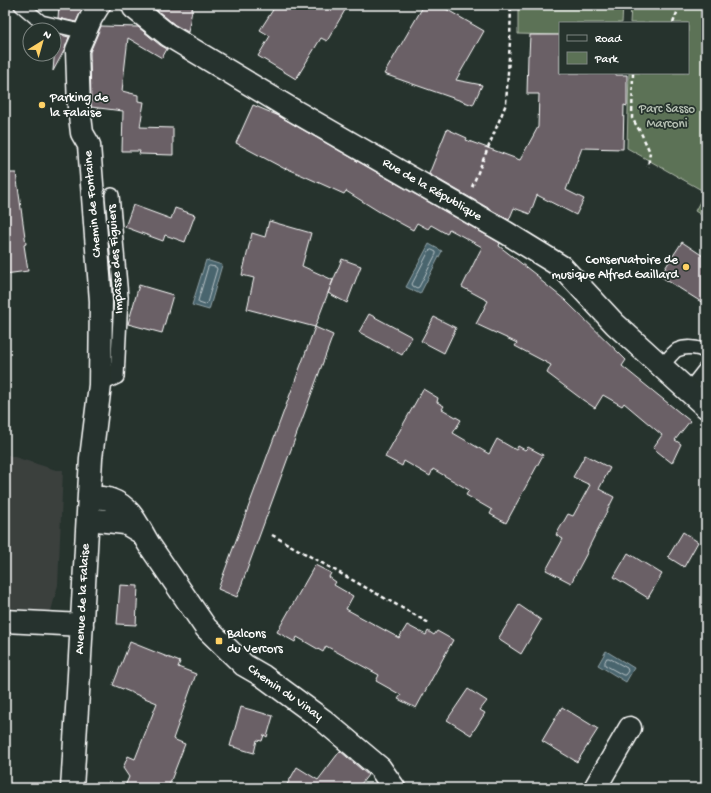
<svg xmlns="http://www.w3.org/2000/svg" width="711" height="793" font-family="'Gochi Hand',sans-serif">
<style>
.built{fill:#3a403e}
.green{fill:#5c7256;stroke:#aeb8aa}
.water{fill:#49656e;stroke:#92a3a8}
.lines{fill:none;stroke-linecap:round;stroke-linejoin:round}
.shore{stroke:#b6c1c5;stroke-width:1}
.building{fill:#6a6066;stroke:#fff}
.service-casing{stroke:#fff;stroke-width:16}
.minor-casing{stroke:#fff;stroke-width:25}
.path{stroke:#fff;stroke-width:2.5;stroke-dasharray:4 3;stroke-linecap:butt}
.service{stroke:#26332d;stroke-width:13}
.minor{stroke:#26332d;stroke-width:22}
.poi-dot{fill:#ffd166;stroke:#26332d;stroke-width:1.5}
.labels{text-anchor:middle;dominant-baseline:central;stroke-width:3.5;stroke-linejoin:round;paint-order:stroke}
.poi-label{font-size:13px;fill:#fff;stroke:#26332d;text-anchor:start}
.park-label{font-size:13px;fill:#b6c0b3;stroke:#26332d}
.street-label{font-size:13px;fill:#fff;stroke:#26332d}
</style>
<rect width="100%" height="100%" fill="#26332d"/>
<filter id="ink" filterUnits="userSpaceOnUse"><feTurbulence type="fractalNoise" baseFrequency=".025" numOctaves="2"/><feDisplacementMap in="SourceGraphic" scale="8" xChannelSelector="R" yChannelSelector="G"/><feConvolveMatrix kernelMatrix="1 2 1 2 8 2 1 2 1" color-interpolation-filters="sRGB"/></filter>
<g filter="url(#ink)">
<path class="built" d="M 5,454 L 56,470 L 63,470 L 58,585 L 51,611 L 5,608 Z"/>
<path class="green" d="M 518,5 L 623,5 L 622,23 L 560,23 L 560,35 L 518,34 Z
M 631,5 L 706,5 L 706,218 L 695,211 L 705,192 L 627,148 L 629,73 L 688,73 L 688,23 L 630,23 Z"/>
<path class="water" d="M 429,244 L 442,251 L 420,294 L 406,287 Z
M 206,260 L 222,265 L 209,310 L 192,305 Z
M 606,651 L 634,668 L 626,682 L 598,665 Z"/>
<g class="lines">
<path class="shore" d="M 432,250 L 436,252 L 436,254 L 419,287 L 417,288 L 413,286 L 412,284 L 429,251 Z
M 210,266 L 216,267 L 217,269 L 207,303 L 205,305 L 199,303 L 198,301 L 208,267 Z
M 607,658 L 609,658 L 627,668 L 628,671 L 625,675 L 623,675 L 605,665 L 605,662 Z"/>
</g>
<path class="building" d="M 59,5 L 84,5 L 76,22 L 58,18 Z
M 152,5 L 193,5 L 188,32 L 175,25 L 152,6 Z
M 276,5 L 348,5 L 327,41 L 321,38 L 296,79 L 258,56 L 270,36 L 260,30 Z
M 424,5 L 439,5 L 484,31 L 456,80 L 482,85 L 473,105 L 384,74 Z
M 101,26 L 138,27 L 160,45 L 167,49 L 162,58 L 128,38 L 122,91 L 138,95 L 138,101 L 144,102 L 140,127 L 173,128 L 173,155 L 139,154 L 140,151 L 122,151 L 123,111 L 91,107 L 90,52 Z
M 56,34 L 69,37 L 65,49 L 53,71 Z
M 530,35 L 560,35 L 560,73 L 616,73 L 616,75 L 627,75 L 627,106 L 624,105 L 623,149 L 582,148 L 566,190 L 584,199 L 576,215 L 537,195 L 530,214 L 514,208 L 509,220 L 429,174 L 447,129 L 467,138 L 466,140 L 520,160 L 538,127 L 539,94 L 527,94 L 528,55 L 529,55 Z
M 253,105 L 279,116 L 500,243 L 499,246 L 540,278 L 539,279 L 565,300 L 626,360 L 622,366 L 690,421 L 675,440 L 681,444 L 672,463 L 653,448 L 662,435 L 624,403 L 622,406 L 603,395 L 595,408 L 583,400 L 547,373 L 551,365 L 515,346 L 517,343 L 476,324 L 488,301 L 462,287 L 482,247 L 449,229 L 447,234 L 431,225 L 428,229 L 417,223 L 413,230 L 378,211 L 346,191 L 344,194 L 286,168 L 285,169 L 236,143 Z
M 5,173 L 16,173 L 26,244 L 24,245 L 28,271 L 5,274 Z
M 133,205 L 171,219 L 175,208 L 195,215 L 185,242 L 165,235 L 163,241 L 125,227 Z
M 269,221 L 311,233 L 302,266 L 333,280 L 315,327 L 333,335 L 237,597 L 218,589 L 315,327 L 247,309 L 254,278 L 242,275 L 252,233 L 265,237 Z
M 682,242 L 706,258 L 706,305 L 660,276 Z
M 342,259 L 361,266 L 347,303 L 328,293 Z
M 139,285 L 173,295 L 162,333 L 128,324 Z
M 369,314 L 412,337 L 402,355 L 359,332 Z
M 434,317 L 456,328 L 444,353 L 421,341 Z
M 423,389 L 438,398 L 437,402 L 444,406 L 442,409 L 461,420 L 453,433 L 489,454 L 497,439 L 516,450 L 518,446 L 525,450 L 528,447 L 543,455 L 506,523 L 490,514 L 492,510 L 466,495 L 469,490 L 433,469 L 430,476 L 404,461 L 402,466 L 385,457 Z
M 585,455 L 610,468 L 599,489 L 614,497 L 587,551 L 588,551 L 571,583 L 546,570 L 563,539 L 556,535 L 568,514 L 573,516 L 590,485 L 573,477 Z
M 683,532 L 698,542 L 684,567 L 668,557 Z
M 628,553 L 662,574 L 648,598 L 614,577 Z
M 315,565 L 331,573 L 329,577 L 336,582 L 334,585 L 353,596 L 346,609 L 399,638 L 407,625 L 426,635 L 428,631 L 434,635 L 437,631 L 453,640 L 416,708 L 398,699 L 401,695 L 376,681 L 379,675 L 326,646 L 323,652 L 297,637 L 295,642 L 277,632 Z
M 120,585 L 138,586 L 136,625 L 117,624 Z
M 519,605 L 541,620 L 521,654 L 498,639 Z
M 130,642 L 180,662 L 178,667 L 196,674 L 173,739 L 185,744 L 168,788 L 124,788 L 129,777 L 123,768 L 128,756 L 135,759 L 157,703 L 113,685 Z
M 468,689 L 487,701 L 480,710 L 485,713 L 471,735 L 447,720 Z
M 241,707 L 273,716 L 267,737 L 264,735 L 262,741 L 257,740 L 254,753 L 230,746 Z
M 562,707 L 598,729 L 577,762 L 542,741 Z
M 340,751 L 368,775 L 358,788 L 285,788 L 297,767 L 318,780 Z"/>
<g class="lines">
<defs>
<path id="service" d="M 21,5 L 41,22 L 85,32
M 661,367 C 666,362 672,353 677,350 C 686,346 698,347 706,352
M 100,385 L 117,377 L 121,297 L 112,195
M 688,391 L 706,368"/>
<path id="minor" d="M 133,5 L 134,8 L 168,35 L 291,109 L 505,232 L 562,267 L 615,324 L 706,407
M 89,497 C 96,498 105,497 111,500 C 132,507 139,529 150,546 L 206,628 L 244,665 L 263,676 L 323,720 L 380,768 L 394,788
M 88,519 L 125,523 L 142,533
M 5,621 L 82,625
M 72,788 L 78,693 L 91,458 L 100,385 L 101,301 L 89,145 L 82,133 L 79,108 L 77,50 L 91,18 L 99,5
M 595,788 L 630,728"/>
</defs>
<use href="#service" class="service-casing"/>
<use href="#minor" class="minor-casing"/>
<path class="path" d="M 673,23 L 680,5
M 633,73 L 632,118 L 641,133 L 650,152 L 648,167
M 472,187 L 506,104 L 510,41 L 511,5
M 272,535 L 429,623"/>
<use href="#service" class="service"/>
<use href="#minor" class="minor"/>
</g>
</g>
<g class="poi-dot">
<circle cx="42" cy="105" r="4"/>
<circle cx="686" cy="267" r="4"/>
<rect x="215" y="637" width="8" height="8" rx="2"/>
</g>
<g class="labels">
<g class="poi-label">
<text x="50" y="98">Parking de<tspan x="50" dy="15">la Falaise</tspan></text>
<text x="678" y="260" text-anchor="end">Conservatoire de<tspan x="678" dy="15">musique Alfred Gaillard</tspan></text>
<text x="227" y="634">Balcons<tspan x="227" dy="15">du Vercors</tspan></text>
</g>
<g class="park-label">
<text x="667" y="109">Parc Sasso<tspan x="667" dy="15">Marconi</tspan></text>
</g>
<g class="street-label">
<text transform="translate(432 190) rotate(30)">Rue de la République</text>
<text transform="translate(93 204) rotate(-95)">Chemin de Fontaine</text>
<text transform="translate(116 259) rotate(-94)">Impasse des Figuiers</text>
<text transform="translate(83 599) rotate(-87)">Avenue de la Falaise</text>
<text transform="translate(285 693) rotate(35)">Chemin du Vinay</text>
</g>
</g>
<rect width="711" height="793" fill="none" stroke="#26332d" stroke-width="20"/>
<rect x="10" y="10" width="691" height="773" fill="none" stroke="#fff" stroke-width="1.5" filter="url(#ink)"/>
<rect x="559" y="22" width="130" height="52" fill="#26332d" stroke="#7d8581"/>
<rect x="567" y="35" width="20" height="6" fill="#26332d" stroke="#7d8581"/>
<text x="595" y="42" font-size="12" fill="#ffffff">Road</text>
<rect x="567" y="52" width="20" height="12" fill="#5c7256" stroke="#7d8581"/>
<text x="595" y="62" font-size="12" fill="#ffffff">Park</text>
<g transform="translate(42 42) rotate(37)"><circle r="19" fill="#26332d" stroke="#7d8581"/>
<path d="M0-3L7 15L0 10L-7 15Z" fill="#ffd166"/>
<text y="-6" font-size="11" font-weight="bold" text-anchor="middle" fill="#ffffff">N</text>
</g>
</svg>
